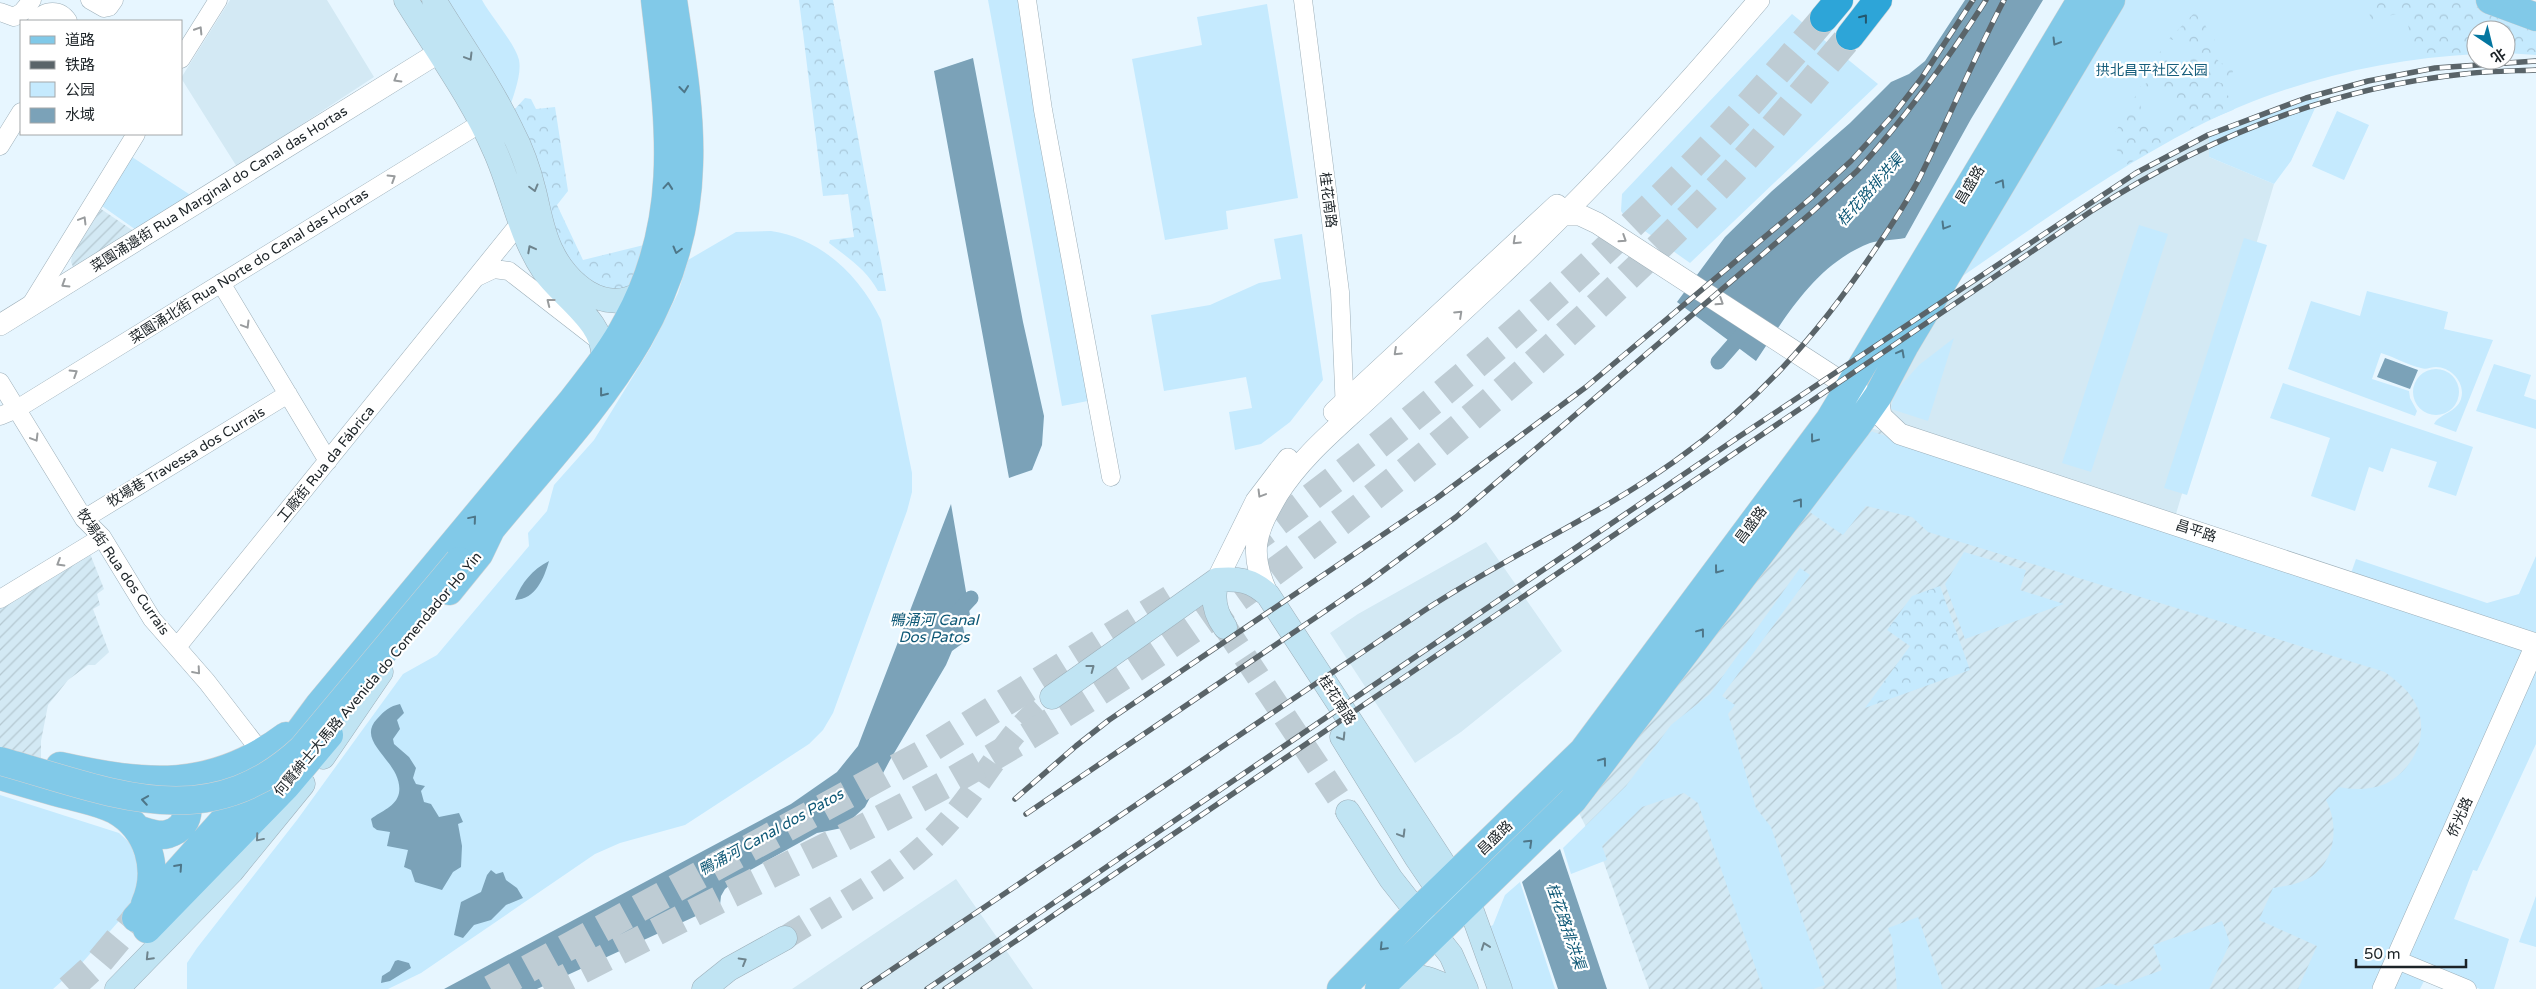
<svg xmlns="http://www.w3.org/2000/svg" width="2536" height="989" font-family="'Varela Round','Noto Sans SC',sans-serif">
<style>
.built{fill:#d3e9f4}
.industrial{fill:url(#industrial-furrows)}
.green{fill:#c5eafe}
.forest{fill:url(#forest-crowns)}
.water{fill:#7ba2b8}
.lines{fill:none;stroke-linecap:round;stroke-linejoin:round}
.canal{stroke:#7ba2b8;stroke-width:15}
.secondary-tunnel{stroke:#beccd4;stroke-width:24;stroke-dasharray:24 12;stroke-linecap:butt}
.primary-tunnel{stroke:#beccd4;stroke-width:28;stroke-dasharray:28 14;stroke-linecap:butt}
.motorway-tunnel{stroke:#beccd4;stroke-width:28;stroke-dasharray:28 14;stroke-linecap:butt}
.minor-casing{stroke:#9dafb9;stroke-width:19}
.tertiary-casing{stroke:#9dafb9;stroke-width:22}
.secondary-casing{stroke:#9dafb9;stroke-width:25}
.primary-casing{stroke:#d2d3d4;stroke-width:29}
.motorway-casing{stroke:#d2d3d4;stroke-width:29}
.minor{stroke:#fff;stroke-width:18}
.tertiary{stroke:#fff;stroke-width:21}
.secondary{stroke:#c0e4f3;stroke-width:24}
.primary{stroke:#81c9e8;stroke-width:28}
.motorway{stroke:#2da5d8;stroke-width:28}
.rail-casing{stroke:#5a6469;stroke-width:5.5}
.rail{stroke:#fff;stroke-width:4;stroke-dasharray:11;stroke-linecap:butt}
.primary-bridge-casing{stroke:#d2d3d4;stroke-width:29;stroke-linecap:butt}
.primary-bridge{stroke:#81c9e8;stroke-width:28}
.oneway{stroke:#23576e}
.oneway2{stroke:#999c9e}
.oneway3{stroke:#4e7688}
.oneway4{stroke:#6e848d}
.labels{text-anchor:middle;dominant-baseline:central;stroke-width:4.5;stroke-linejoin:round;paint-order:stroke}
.park-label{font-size:14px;fill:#175e7c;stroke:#fff}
.street-label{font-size:14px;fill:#1c2327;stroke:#fff}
.water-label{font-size:15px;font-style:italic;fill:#0e5876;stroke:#fff}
</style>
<defs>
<pattern id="industrial-furrows" width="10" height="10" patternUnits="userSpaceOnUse" patternTransform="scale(1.25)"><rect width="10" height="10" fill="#d3e9f4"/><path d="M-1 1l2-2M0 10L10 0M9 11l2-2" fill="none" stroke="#b5c8d1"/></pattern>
<pattern id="forest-crowns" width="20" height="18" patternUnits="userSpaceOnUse" patternTransform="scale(1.25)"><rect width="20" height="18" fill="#c5eafe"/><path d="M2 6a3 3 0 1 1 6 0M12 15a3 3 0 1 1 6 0" fill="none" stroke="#a9c8da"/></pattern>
</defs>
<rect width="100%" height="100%" fill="#e7f6ff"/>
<path class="built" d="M 230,0 L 327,0 L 374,77 L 237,167 L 181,78 Z
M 2209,136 L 2209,157 L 2274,184 L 2173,524 L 1900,433 L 1878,396 L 1922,318 L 2114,188 Z
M 1486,542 L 1562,651 L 1461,732 L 1415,763 L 1330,633 L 1358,614 Z
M 956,879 L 1033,989 L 792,989 Z"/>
<path class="industrial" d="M 101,209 L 138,234 L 75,272 L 71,262 L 72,255 Z
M 1857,426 L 1900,434 L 2535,644 L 2382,989 L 1649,989 L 1604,863 L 1573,801 Z
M 85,541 L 104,589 L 97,594 L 100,605 L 93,609 L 109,652 L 95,665 L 88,665 L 68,680 L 48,705 L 41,741 L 41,759 L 0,749 L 0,592 Z"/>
<path class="green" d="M 441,0 L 482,0 C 491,17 515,43 519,60 C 522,75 513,96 509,110 Z
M 988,0 L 1027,0 L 1093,400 L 1062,406 Z
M 2112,0 L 2488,0 L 2536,17 L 2536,55 L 2506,53 L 2506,30 L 2476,30 L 2476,54 C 2381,59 2281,83 2196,127 C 2105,174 2023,235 1938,293 Z
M 1267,4 L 1298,198 L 1226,211 L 1228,229 L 1165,240 L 1132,59 L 1202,45 L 1197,17 Z
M 1792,14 L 1878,84 L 1690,263 L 1625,217 L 1621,211 L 1622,194 Z
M 2321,95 L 2291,161 L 2274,184 L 2209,157 L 2209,137 L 2261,114 Z
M 2337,111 L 2369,125 L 2344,180 L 2312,166 Z
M 132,157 L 192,196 L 139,232 L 102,206 Z
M 2139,225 L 2168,234 L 2091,472 L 2062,463 Z
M 771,231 C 822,239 859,275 881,320 L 912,473 L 912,492 L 907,511 L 833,713 L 823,730 L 809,744 L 685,825 L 620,843 L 595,854 L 421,973 L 388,989 L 187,989 L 187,963 L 197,948 L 297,820 L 403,674 L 437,655 L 529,546 L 528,533 L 547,511 L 554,485 L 594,440 L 651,347 L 678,293 L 688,260 L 736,232 Z
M 1302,234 L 1323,380 L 1290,422 L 1261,444 L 1235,450 L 1229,412 L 1252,408 L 1246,377 L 1164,391 L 1151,315 L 1210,305 L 1259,283 L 1281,279 L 1274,239 Z
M 2244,238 L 2267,245 L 2187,495 L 2164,488 Z
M 2367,291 L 2448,312 L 2444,329 L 2493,340 L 2456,432 L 2434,424 C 2440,413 2456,413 2461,399 C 2466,383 2451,367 2436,367 C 2431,367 2426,370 2421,368 C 2408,365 2394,357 2381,353 L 2372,379 L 2409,391 L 2410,398 L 2417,411 L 2415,416 L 2288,369 L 2311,301 L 2360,316 Z
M 1954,338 L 1928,421 L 1891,409 L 1895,392 L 1919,365 Z
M 2494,364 L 2531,375 L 2524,396 L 2536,400 L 2536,429 L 2476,411 Z
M2413 392a23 23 0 1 1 46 0a23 23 0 1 1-46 0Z
M 2283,383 L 2473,447 L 2456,496 L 2428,487 L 2437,462 L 2391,448 L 2383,472 L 2369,467 L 2355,511 L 2311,496 L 2330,438 L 2270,418 Z
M 1861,428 L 2531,645 L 2381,989 L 2298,989 L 2317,946 L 2259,920 L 2273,888 C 2284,886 2296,885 2307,879 C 2335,865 2340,826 2326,800 L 2339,787 C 2353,790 2371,790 2385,784 C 2416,769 2432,729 2413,699 C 2406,688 2395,680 2385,672 L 1928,532 L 1912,517 L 1866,506 L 1843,535 L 1801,506 Z
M 1964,552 L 2026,570 L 2020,590 L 2064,604 L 1965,639 L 1945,584 Z
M 2536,556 L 2536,637 L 2349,579 L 2356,559 L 2487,603 L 2519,594 Z
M 1800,568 L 1810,575 L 1722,696 L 1735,705 L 1728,714 L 1756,808 L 1771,827 L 1825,985 L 1813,989 L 1763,989 L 1698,803 L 1684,793 L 1642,807 L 1602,846 L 1607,860 L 1571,874 L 1563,848 L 1626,786 L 1671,725 L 1710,694 Z
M 2536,657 L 2536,744 L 2477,871 L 2473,870 L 2454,919 L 2509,939 L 2494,989 L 2480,989 L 2430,969 L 2420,989 L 2387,989 Z
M 0,795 L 119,833 L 130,843 L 140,870 L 133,905 L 81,964 L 53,989 L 0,989 Z
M 1520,882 L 1555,989 L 1502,989 L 1482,931 L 1493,925 L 1505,895 Z
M 2536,896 L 2536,947 L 2519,942 Z
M 1918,917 L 1943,989 L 1897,989 L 1892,938 L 1888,928 Z
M 2222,921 L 2230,943 L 2209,989 L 2093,989 L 2109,983 L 2118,986 L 2162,970 L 2153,945 Z"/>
<path class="forest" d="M 799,0 L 833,0 L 886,291 L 878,291 C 867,270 847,257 829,243 L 830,240 L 854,237 L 848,194 L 823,196 Z
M 2366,0 L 2485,0 L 2536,20 L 2536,52 L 2506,51 L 2506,30 L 2476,30 L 2476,52 L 2415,56 L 2405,12 L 2371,20 Z
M 2199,8 L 2206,27 L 2215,38 C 2210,52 2215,64 2231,66 L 2233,72 L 2226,80 C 2198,70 2172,69 2144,79 L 2163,47 L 2164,58 L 2172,66 L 2184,65 L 2190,52 L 2186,43 L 2169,39 Z
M 2189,75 L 2225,84 L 2226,94 L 2239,105 L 2233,110 L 2201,123 L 2126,165 L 2111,140 L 2136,95 L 2139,97 L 2142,115 L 2152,123 L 2165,122 C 2187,102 2168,80 2143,94 L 2138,88 C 2153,78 2171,76 2189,75 Z
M 525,98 L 531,99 L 536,109 L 555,107 L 568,191 L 557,205 L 583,260 L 652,243 L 645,273 L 618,296 L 572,274 L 513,122 L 515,109 Z
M 1940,586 L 1970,670 L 1865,708 L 1910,646 L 1887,630 L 1912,596 Z"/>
<path class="water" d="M 1965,0 L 2043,0 L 1971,119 L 1905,238 C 1894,240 1880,240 1870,243 C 1816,264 1787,315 1756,361 L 1677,302 L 1725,237 L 1772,191 L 1850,123 L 1891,82 L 1909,74 L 1925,61 Z
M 973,58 L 1023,322 L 1044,416 L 1042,445 L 1032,470 L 1009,478 L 934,71 Z
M 2385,358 L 2418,370 L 2410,389 L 2377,377 Z
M 951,504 L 970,615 L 962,622 L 966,641 L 952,651 L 946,665 L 890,760 L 865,807 L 842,828 L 817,833 L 745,873 L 725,889 L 721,896 L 720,905 L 537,989 L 444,989 L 791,804 L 837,772 L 858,746 Z
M 549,561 C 544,578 536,599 515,600 C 522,582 532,570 549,561 Z
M 400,704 L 404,713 L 397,720 L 400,729 L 393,739 L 394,744 L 409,757 L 416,768 L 413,778 L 416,784 L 425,786 L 421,791 L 424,802 L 431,804 L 439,817 L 459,813 L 463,822 L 458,824 L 462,846 L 461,867 L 453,872 L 442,890 L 415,882 L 411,870 L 404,867 L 408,850 L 387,846 L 390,832 L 377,830 L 373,827 L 371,819 C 381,811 396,807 399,793 C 404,762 354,743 377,719 C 384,711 390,706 400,704 Z
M 1560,849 L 1607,989 L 1558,989 L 1522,882 Z
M 491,870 L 496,874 L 503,872 L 506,880 L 517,888 L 523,898 L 506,905 L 491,920 L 474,925 L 463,938 L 454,935 L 461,902 L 481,892 L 487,875 Z
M 398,960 L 409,963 L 411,968 L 390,981 L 381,983 L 382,976 L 390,971 L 395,961 Z"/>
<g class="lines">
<path class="canal" d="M 1718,362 L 1746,330
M 954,616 L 971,598"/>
<path class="secondary-tunnel" d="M 1225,627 L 1348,812
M 785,938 C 830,909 888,880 927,844 C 961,813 984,773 1012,737 C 1024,722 1038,710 1052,697"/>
<path class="primary-tunnel" d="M 69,989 L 100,961 L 136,918"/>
<path class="motorway-tunnel" d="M 1244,547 C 1387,443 1524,330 1650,207 C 1712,148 1769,83 1824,18
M 491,989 L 922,754 L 1177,595
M 544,989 C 612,955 680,919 749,885 C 829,845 910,806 988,760 C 1256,602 1517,398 1732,173 C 1773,129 1811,82 1850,36"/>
<defs>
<path id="minor" d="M 90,0 L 104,8 L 109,7 L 114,0
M 1027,0 L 1043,110 L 1111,477
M 1303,0 L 1340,292 L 1345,412
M 0,12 L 14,17 L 22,12 L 32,0
M 37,21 C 45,9 60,9 68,21
M 181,59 L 218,0
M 0,146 L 21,112
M 477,277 L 494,269 L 509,271 L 594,337
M 221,283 L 328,461
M 30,306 L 136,134
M 0,382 L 84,519 L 102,537 L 152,619 L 207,682 L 261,752
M 0,416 L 17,409 L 481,123
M 84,519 L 288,394
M 0,599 L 102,537
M 177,647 L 519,224
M 2397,960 L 2467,989"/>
<path id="tertiary" d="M 1563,215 L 1580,215 L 1597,223 L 1857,392 L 1866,397 L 1878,396 L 1881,416 L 1900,434 L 2536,644
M 0,325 L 438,53
M 1334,412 L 1557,205
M 1217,580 L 1256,501 L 1288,459
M 1268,595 C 1248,552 1255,533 1278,494 C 1302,456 1337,428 1369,398 C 1411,359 1453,320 1495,281 C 1589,193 1676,98 1759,0
M 2383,989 L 2536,645"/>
<path id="secondary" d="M 406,0 C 436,49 472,98 495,151 C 513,191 519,234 544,271 C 563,298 607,323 603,360
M 434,0 C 460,43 490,85 512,131 C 522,150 529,170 534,191 C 539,211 542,232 551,250 C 566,283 604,316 641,293
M 1217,580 C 1212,596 1214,612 1225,627
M 1052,697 L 1217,580 C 1238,578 1252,580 1268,595 L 1469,903 L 1500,989
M 1342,737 L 1416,857 L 1439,891 L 1452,902
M 323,757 L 381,672
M 1348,812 L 1391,879 L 1451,955 L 1466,989
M 117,989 L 232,871 L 303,784
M 704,989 L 729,969 L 785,938
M 1382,989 C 1409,972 1423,974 1451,989"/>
<path id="primary" d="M 2490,0 L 2536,17
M 449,591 L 479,554 L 491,529 C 584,416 685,322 689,165 C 691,111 681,54 673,0
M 60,766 C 146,785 211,792 286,736
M 0,776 C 24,783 47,790 71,796 C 86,800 101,803 115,810 C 149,829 160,870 145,904
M 137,829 C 147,832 158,837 168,834 C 195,826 192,794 171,783
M 136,918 L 282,755 L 319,705 L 571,402 C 591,376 612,351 627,322 C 686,215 668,115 655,0
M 147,929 L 286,786 L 329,735
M 1341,989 L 1417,912 L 1583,751 L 1830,419 L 2081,0
M 1379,989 L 1573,800 L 1857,426 L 1878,396 L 1905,345 L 2111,0"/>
<path id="motorway" d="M 1824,18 L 1839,0
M 1850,36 L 1878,0"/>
</defs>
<use href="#minor" class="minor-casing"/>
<use href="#tertiary" class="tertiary-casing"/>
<use href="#secondary" class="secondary-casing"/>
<use href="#primary" class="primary-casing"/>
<use href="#motorway" class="motorway-casing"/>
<use href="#minor" class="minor"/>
<use href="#tertiary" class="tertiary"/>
<use href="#secondary" class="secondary"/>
<use href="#primary" class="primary"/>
<use href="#motorway" class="motorway"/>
<defs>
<path id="rail" d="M 1015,799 L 1076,746 L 1109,720 L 1437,498 L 1586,387 L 1811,198 L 1851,161 L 1893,115 L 1921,79 L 1973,0
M 1026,814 L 1368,582 L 1456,517 L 1811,213 L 1857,171 C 1906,117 1947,61 1986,0
M 863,989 L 1425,610 C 1506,557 1596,517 1675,461 C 1757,403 1816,337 1872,254 C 1889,229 1906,204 1920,177 C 1949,118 1974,58 2004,0
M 927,989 L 1740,436 L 2136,173 L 2208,135 L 2306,98 L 2368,81 L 2435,68 L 2536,61
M 945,989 L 2090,212 C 2203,139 2329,88 2464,74 C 2488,71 2512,71 2536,70"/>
</defs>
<use href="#rail" class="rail-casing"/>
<use href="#rail" class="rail"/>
<defs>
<path id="primary-bridge" d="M 0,761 C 109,791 206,838 302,749 L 459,561"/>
</defs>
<use href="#primary-bridge" class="primary-bridge-casing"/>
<use href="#primary-bridge" class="primary-bridge"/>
</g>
<defs><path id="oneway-chevron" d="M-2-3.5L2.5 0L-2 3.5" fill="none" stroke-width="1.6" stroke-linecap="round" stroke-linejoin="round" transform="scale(1.25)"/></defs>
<use class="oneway" href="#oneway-chevron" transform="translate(1864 18) rotate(-52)"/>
<g class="oneway2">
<use href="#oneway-chevron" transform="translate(199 30) rotate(-58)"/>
<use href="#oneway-chevron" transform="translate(397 79) rotate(149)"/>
<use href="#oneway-chevron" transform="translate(392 178) rotate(-32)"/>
<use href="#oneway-chevron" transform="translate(83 220) rotate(-59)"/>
<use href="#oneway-chevron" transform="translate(1623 239) rotate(33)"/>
<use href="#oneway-chevron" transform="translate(1516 241) rotate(137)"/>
<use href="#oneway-chevron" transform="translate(65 284) rotate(148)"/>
<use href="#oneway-chevron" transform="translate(550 302) rotate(-142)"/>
<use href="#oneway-chevron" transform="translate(1720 302) rotate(33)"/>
<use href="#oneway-chevron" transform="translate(1459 314) rotate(-43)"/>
<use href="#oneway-chevron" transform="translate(246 325) rotate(59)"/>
<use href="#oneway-chevron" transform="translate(1397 352) rotate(137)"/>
<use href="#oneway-chevron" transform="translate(74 373) rotate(-32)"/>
<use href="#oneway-chevron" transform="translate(35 438) rotate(59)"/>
<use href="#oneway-chevron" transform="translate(1261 494) rotate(121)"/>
<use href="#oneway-chevron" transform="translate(60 563) rotate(149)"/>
<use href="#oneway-chevron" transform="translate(197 671) rotate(49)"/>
</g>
<g class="oneway3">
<use href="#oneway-chevron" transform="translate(2056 42) rotate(121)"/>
<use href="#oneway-chevron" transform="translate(684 89) rotate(84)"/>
<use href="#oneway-chevron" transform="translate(2001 183) rotate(-59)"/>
<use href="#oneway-chevron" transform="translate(668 186) rotate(-85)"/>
<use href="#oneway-chevron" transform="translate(1945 226) rotate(121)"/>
<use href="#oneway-chevron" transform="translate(677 250) rotate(105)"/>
<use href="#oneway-chevron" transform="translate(1901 353) rotate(-62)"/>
<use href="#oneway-chevron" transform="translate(603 393) rotate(128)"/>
<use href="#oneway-chevron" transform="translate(1814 439) rotate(127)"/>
<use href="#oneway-chevron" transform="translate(1799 502) rotate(-53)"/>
<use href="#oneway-chevron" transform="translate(473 519) rotate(-50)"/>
<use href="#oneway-chevron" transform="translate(1718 570) rotate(127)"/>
<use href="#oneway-chevron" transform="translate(1701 632) rotate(-53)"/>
<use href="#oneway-chevron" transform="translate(1603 761) rotate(-53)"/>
<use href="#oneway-chevron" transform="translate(145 800) rotate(-171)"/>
<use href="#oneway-chevron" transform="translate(1529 843) rotate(-44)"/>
<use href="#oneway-chevron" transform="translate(179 867) rotate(-48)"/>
<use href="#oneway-chevron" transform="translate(1383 947) rotate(134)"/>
</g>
<g class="oneway4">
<use href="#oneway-chevron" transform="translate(469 57) rotate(59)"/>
<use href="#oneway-chevron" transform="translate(534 188) rotate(75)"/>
<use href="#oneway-chevron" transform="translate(531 249) rotate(-118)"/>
<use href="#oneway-chevron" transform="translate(1091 668) rotate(-37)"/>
<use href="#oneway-chevron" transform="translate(1342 737) rotate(58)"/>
<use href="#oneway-chevron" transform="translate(1402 834) rotate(59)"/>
<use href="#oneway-chevron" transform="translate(259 838) rotate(130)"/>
<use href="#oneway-chevron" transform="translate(1485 946) rotate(-110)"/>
<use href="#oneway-chevron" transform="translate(149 957) rotate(134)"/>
<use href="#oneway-chevron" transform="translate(743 961) rotate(-30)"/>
</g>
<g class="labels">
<g class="park-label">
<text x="2152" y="70">拱北昌平社区公园</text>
</g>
<g class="street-label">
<text transform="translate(1970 185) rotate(-59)">昌盛路</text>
<text transform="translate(219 189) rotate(-32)">菜園涌邊街 Rua Marginal do Canal das Hortas</text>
<text transform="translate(1328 200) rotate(83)">桂花南路</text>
<text transform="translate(249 266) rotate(-32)">菜園涌北街 Rua Norte do Canal das Hortas</text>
<text transform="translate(186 457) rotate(-31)">牧場巷 Travessa dos Currais</text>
<text transform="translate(326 464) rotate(-51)">工廠街 Rua da Fábrica</text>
<text transform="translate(1751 525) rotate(-53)">昌盛路</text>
<text transform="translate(2196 531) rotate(18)">昌平路</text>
<text transform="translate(123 572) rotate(55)">牧場街 Rua dos Currais</text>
<text transform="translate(378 674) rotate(-50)">何賢紳士大馬路 Avenida do Comendador Ho Yin</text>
<text transform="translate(1337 700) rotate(57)">桂花南路</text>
<text transform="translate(2460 817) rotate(-66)">侨光路</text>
<text transform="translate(1495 838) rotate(-44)">昌盛路</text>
</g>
<g class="water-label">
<text transform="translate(1870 190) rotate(-48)">桂花路排洪渠</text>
<text x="934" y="620">鴨涌河 Canal<tspan x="934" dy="17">Dos Patos</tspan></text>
<text transform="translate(771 832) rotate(-29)">鴨涌河 Canal dos Patos</text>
<text transform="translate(1566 926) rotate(71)">桂花路排洪渠</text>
</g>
</g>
<rect x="20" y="20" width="162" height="115" fill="#ffffff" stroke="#a4a7a9"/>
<rect x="30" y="36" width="25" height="8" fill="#81c9e8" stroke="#a4a7a9"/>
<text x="65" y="45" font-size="15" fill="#1c2327">道路</text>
<rect x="30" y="61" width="25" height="8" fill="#5a6469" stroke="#a4a7a9"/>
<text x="65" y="70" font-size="15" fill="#1c2327">铁路</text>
<rect x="30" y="82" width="25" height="15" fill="#c5eafe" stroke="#a4a7a9"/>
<text x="65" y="95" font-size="15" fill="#1c2327">公园</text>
<rect x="30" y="108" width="25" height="15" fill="#7ba2b8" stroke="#a4a7a9"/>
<text x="65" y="120" font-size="15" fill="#1c2327">水域</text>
<g transform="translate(2491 45) rotate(145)"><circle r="24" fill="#ffffff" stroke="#a4a7a9"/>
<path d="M0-4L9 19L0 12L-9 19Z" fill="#0476a0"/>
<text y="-8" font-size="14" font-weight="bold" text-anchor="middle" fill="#1c2327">北</text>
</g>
<path d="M2356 959v8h110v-8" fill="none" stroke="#1c2327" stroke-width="2.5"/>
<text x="2364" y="959" font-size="15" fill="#1c2327" stroke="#ffffff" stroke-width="4" paint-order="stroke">50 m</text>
</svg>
